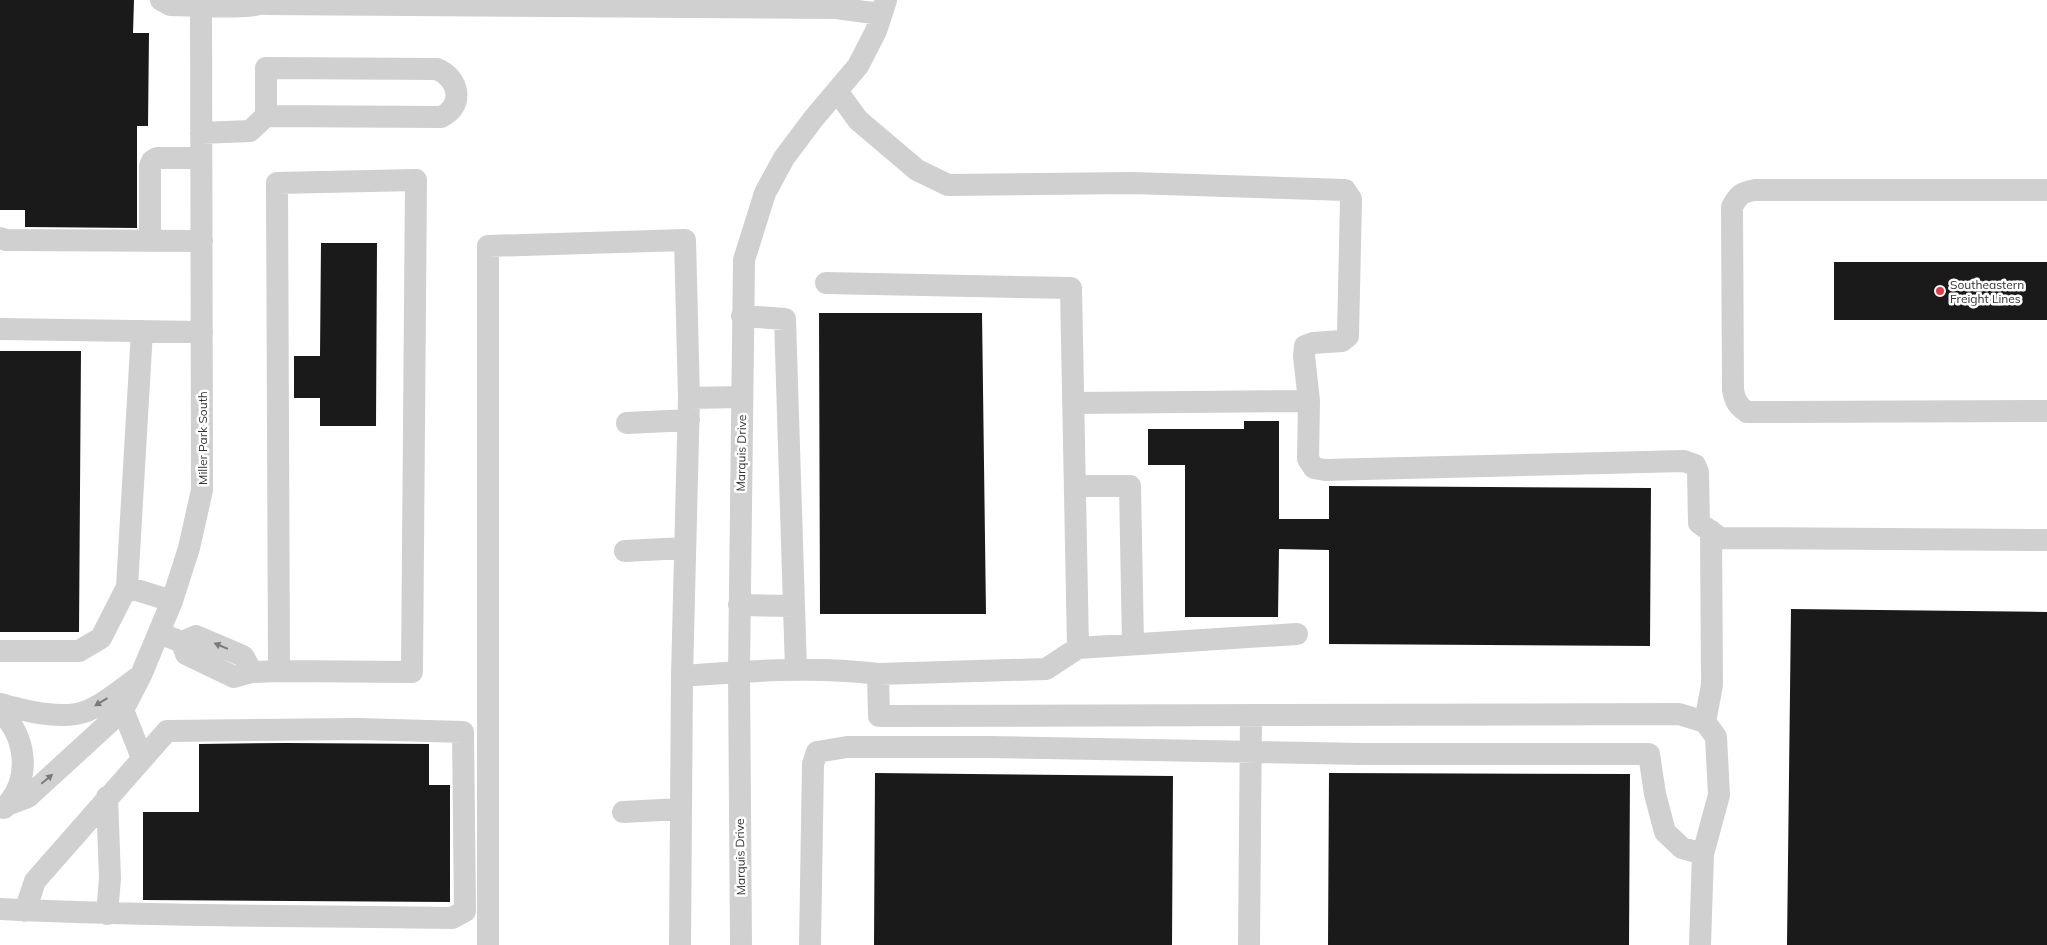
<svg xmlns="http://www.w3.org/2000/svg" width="2047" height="945" font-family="Mulish,sans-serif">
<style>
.building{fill:#1a1a1a}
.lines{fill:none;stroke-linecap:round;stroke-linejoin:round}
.minor{stroke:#d0d0d0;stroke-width:22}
.oneway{fill:#7a7a7a}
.poi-dot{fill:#e63946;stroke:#fff;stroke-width:2}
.labels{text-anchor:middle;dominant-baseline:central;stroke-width:5;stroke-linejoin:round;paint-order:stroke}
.poi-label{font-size:12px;fill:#333;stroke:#fff;text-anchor:start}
.street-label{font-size:12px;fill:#333;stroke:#fff}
</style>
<rect width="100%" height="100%" fill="#fff"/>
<path class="building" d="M 0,0 L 134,0 L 133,33 L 149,33 L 148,126 L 137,126 L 137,228 L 25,227 L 25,210 L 0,210 Z
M 321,243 L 377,243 L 376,426 L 320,426 L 320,398 L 294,398 L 294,356 L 320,356 Z
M 1834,262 L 2047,262 L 2047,320 L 1834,320 Z
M 819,313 L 982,313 L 986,614 L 820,614 Z
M 0,351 L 81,351 L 79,632 L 0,632 Z
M 1244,421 L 1279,421 L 1279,519 L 1329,519 L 1329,486 L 1651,488 L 1650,646 L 1329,644 L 1329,550 L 1279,549 L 1278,617 L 1185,617 L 1185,465 L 1148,465 L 1148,429 L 1244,429 Z
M 1791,609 L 2047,612 L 2047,945 L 1787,945 Z
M 286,743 L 429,744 L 429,785 L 450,785 L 450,902 L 143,900 L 143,812 L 199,812 L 199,744 Z
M 875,773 L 1173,776 L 1172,945 L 874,945 Z
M 1329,773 L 1630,774 L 1629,945 L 1328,945 Z"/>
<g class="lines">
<path class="minor" d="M 161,0 L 170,5 C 189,5 259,11 271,0
M 266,4 L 836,8 L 881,14
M 837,91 L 858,120 L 917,170 L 948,185 L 1132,183 L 1345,190 L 1351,199 L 1348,336 L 1342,341 L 1313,343 L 1305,346 L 1304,356 L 1309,401 L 1308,459 L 1314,468 L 1325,470 L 1684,461 L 1695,465 L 1698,472 L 1699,523 L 1720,538 L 2047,540
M 201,133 L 250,131 L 266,116 L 266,68 L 437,69 C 459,78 465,106 441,117 L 266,116
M 2047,190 L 1755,190 C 1742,192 1738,195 1732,207 L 1733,390 C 1735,401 1738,406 1747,412 L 2047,411
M 0,238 L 6,240 L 202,241
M 150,241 L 150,166 L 152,161 L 157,158 L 201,158
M 826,283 L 1071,288 L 1078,648 L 1046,669 L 878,674
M 742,316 L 785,319 L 796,670
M 0,329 L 202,332
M 1073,403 L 1309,401
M 627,423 L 689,420
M 1075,486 L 1130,486 L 1133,644
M 625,551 L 685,548
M 127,587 L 172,601
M 739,605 L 794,606
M 169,637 L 182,642 L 196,636 L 243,656 L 252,672
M 182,642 L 186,654 L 234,677 L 252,672 L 279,671 L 412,672 L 416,180 L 277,183 L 279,671
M 1078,648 L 1297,634
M 0,651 L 79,651 L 101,638 L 127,587 L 142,331
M 682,676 L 689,398 L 742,397
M 0,704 C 24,710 50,718 76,714 C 97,711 121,689 139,677
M 123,710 L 142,758
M 0,711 C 27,736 32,781 4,808
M 1705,722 L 1712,685 L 1711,531
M 107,797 L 110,878 L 107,914
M 7,805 L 28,797 L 123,710 L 141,675 L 172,601 L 189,548 L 202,490 L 201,0
M 623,812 L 681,809
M 0,909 C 151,916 301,916 452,918 L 465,911 L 463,732 L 359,729 L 167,731 L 35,881 L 25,911
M 488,945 L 488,246 L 685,240 L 689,398
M 680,945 L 682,676 C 747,671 813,666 878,674 L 879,716 L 1679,714 L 1705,722 L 1716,737 L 1719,795 L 1703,854
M 741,945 L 739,672 L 744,260 L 765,193 L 784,158 L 814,118 L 858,66 L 876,31 L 886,0
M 810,945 L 813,764 L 817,752 L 847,747 L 990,747 L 1363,754 L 1649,754 L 1655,794 L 1665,832 L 1682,848 L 1703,854 L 1700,945
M 1249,945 L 1251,715"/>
</g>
<defs><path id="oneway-solid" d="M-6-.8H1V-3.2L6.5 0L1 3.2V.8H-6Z" transform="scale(1.25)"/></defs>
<g class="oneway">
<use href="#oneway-solid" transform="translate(221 646) rotate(-157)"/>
<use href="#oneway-solid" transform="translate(101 702) rotate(149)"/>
<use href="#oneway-solid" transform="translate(47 779) rotate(-40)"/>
</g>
<circle class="poi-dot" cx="1940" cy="291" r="5"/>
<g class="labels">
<g class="poi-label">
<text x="1950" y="284">Southeastern<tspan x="1950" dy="14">Freight Lines</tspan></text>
</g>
<g class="street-label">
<text transform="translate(202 438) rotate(-90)">Miller Park South</text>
<text transform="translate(741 453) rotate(-89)">Marquis Drive</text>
<text transform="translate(740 857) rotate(-91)">Marquis Drive</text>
</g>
</g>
</svg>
